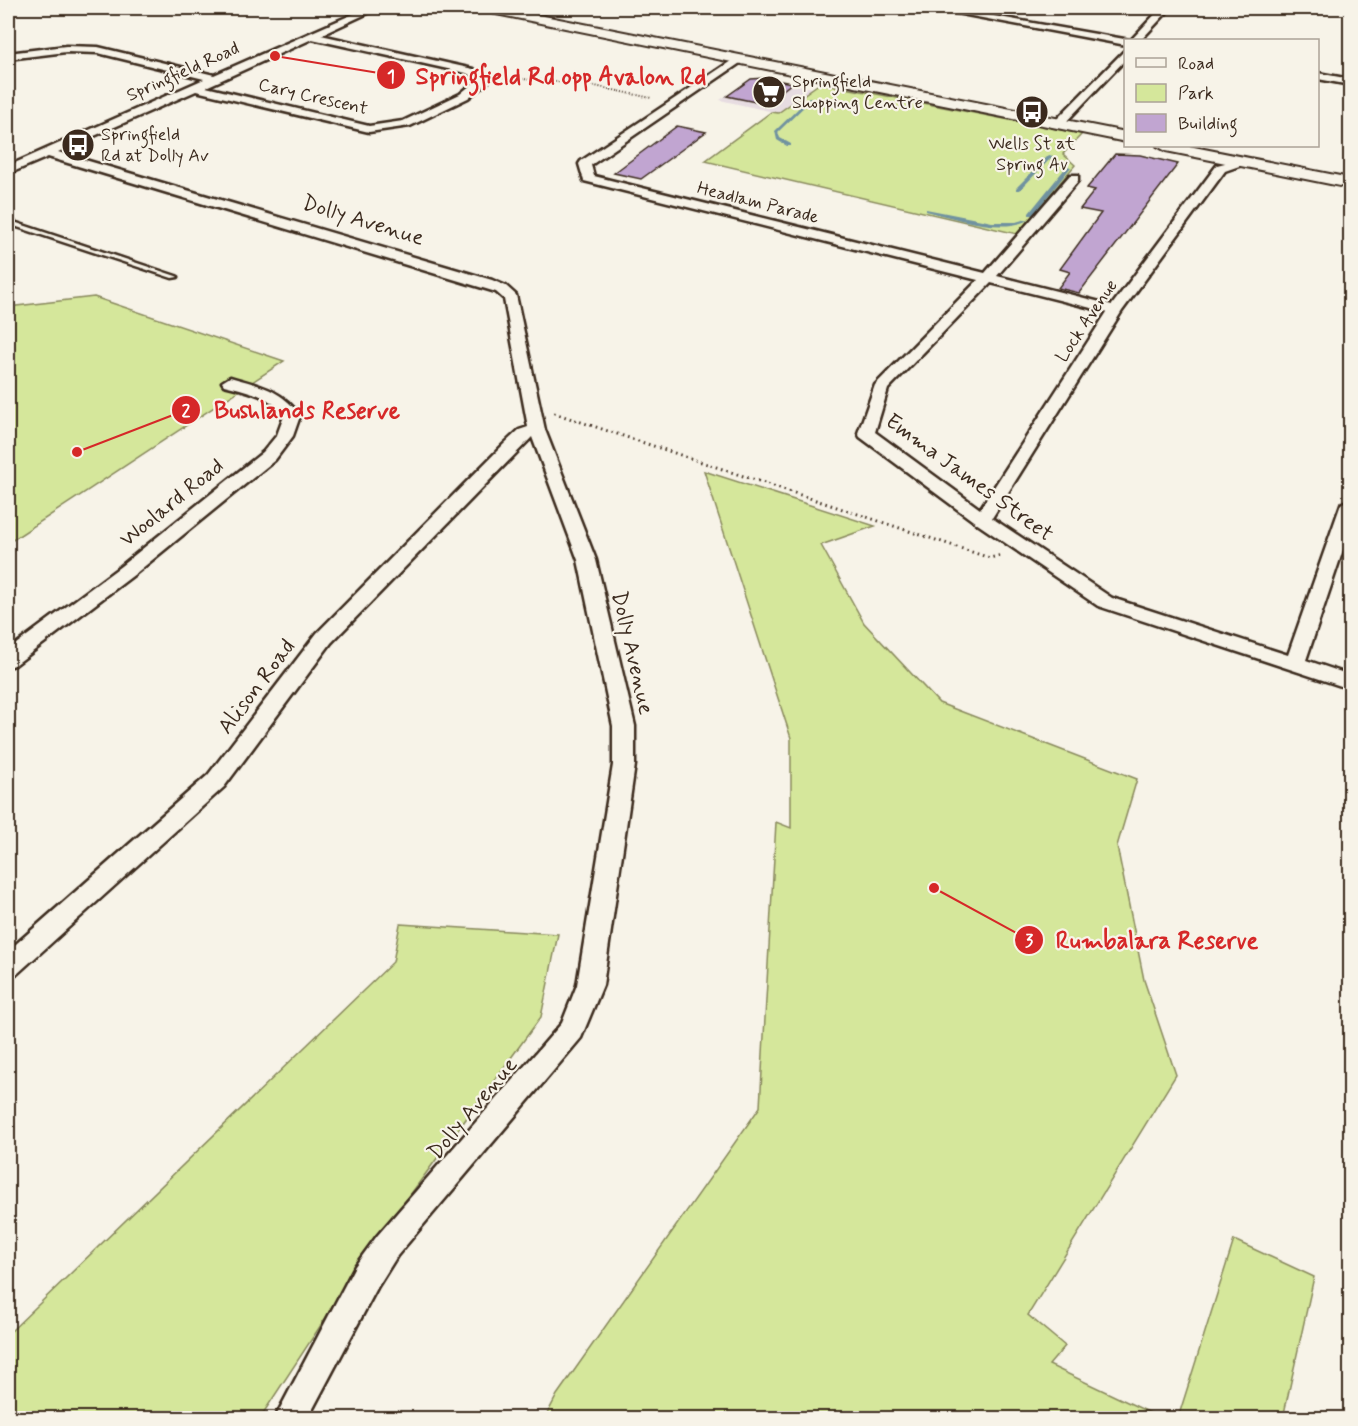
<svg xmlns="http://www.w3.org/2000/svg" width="1358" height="1426" font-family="Mynerve,sans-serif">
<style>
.built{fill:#e7dce1}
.green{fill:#d5e79b;stroke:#88885c;stroke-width:1.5}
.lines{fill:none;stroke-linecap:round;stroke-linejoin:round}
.stream{fill:#7092a0;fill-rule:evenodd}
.building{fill:#c1a5d1;stroke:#3b2a1e;stroke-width:1.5}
.lane-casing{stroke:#3b2a1e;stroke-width:5}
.street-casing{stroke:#3b2a1e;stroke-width:5}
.secondary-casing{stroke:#3b2a1e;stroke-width:4}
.path-far1{stroke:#3b2a1e;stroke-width:2;stroke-dasharray:1 2;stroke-linecap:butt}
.path{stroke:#3b2a1e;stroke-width:3;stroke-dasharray:1.5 4;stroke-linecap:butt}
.lane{fill:#f7f3e8;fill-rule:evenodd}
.street{fill:#f7f3e8;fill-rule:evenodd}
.secondary{fill:#f7f3e8;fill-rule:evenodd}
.labels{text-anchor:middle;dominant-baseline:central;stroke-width:4.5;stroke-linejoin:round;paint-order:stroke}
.far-street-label{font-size:18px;fill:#3b2a1e;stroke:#f7f3e8}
.far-poi-label{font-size:18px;fill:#3b2a1e;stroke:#f7f3e8;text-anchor:start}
.street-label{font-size:22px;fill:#3b2a1e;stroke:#f7f3e8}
.leader{fill:none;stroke:#d62828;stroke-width:2}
.callout-dot{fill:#d62828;stroke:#f7f3e8;stroke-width:2}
.mark-label{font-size:18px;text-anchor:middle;font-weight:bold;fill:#fff}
.callout-label{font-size:24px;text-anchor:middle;font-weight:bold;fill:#d62828;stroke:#f7f3e8;stroke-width:4.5;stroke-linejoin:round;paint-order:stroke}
</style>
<rect width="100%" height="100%" fill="#f7f3e8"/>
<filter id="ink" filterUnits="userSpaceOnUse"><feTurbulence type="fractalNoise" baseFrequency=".0167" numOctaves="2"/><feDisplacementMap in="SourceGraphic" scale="12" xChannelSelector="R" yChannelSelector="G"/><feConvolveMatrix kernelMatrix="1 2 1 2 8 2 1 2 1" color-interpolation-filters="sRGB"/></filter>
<g filter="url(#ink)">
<path class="built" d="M 764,78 L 813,88 L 778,113 L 720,100 L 751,79 Z"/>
<path class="green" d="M 820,83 L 1082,134 L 1063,154 L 1075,165 L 1017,234 L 705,161 L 771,112 L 778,113 Z
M 94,297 L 284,361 L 8,543 L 8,307 Z
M 704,471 L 875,526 L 821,545 L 864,623 L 939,703 L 1137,779 L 1117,846 L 1144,980 L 1176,1075 L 1028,1315 L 1065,1346 L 1049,1365 L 1161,1418 L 545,1418 L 557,1395 L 760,1107 L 776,822 L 791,828 L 791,738 Z
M 400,924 L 558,934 L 541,1017 L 374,1244 L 260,1418 L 8,1418 L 8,1334 L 393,962 Z
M 1234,1240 L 1314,1277 L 1283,1418 L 1178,1418 Z"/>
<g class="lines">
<path class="stream" d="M 809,98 L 812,99 L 778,132 L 780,138 L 791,144 L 791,146 L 787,146 L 777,140 L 775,131 Z
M 1049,155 L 1053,156 L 1020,190 L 1016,190 L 1016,188 Z
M 1067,166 L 1071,167 L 1033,215 L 1029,215 L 1029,213 Z
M 926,209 L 992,222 L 1016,222 L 1026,219 L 1028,220 C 1001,234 955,218 926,211 Z"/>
</g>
<path class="building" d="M 764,78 L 792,83 L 765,104 L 727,96 L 751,79 Z
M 677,126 L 706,132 L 641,179 L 614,173 Z
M 1115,154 L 1140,155 L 1178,164 L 1079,293 L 1058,288 L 1070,272 L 1060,269 L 1101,213 L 1080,209 L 1095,190 L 1087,188 Z"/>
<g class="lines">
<defs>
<path id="lane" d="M 8,220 L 176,276 L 178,277 L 172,278 L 8,224 Z"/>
<path id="street" d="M 367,8 L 379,8 L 321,35 L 473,69 L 488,76 L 488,82 L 468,98 L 410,126 L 369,132 L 196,91 L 58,152 L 492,280 L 506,286 L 516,295 L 545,430 L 596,560 L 635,726 L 635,765 L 603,985 L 581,1038 L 397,1256 L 377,1288 L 308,1418 L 275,1418 L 355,1266 L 377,1236 L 562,1023 L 577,985 L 613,765 L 613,726 L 578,560 L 532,437 L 331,643 L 224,787 L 17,974 L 8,977 L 8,951 L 208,775 L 317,633 L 504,444 L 519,430 L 528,427 L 504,299 L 496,292 L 48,157 L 8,174 L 8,166 L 204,79 L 98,53 L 66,52 L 8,59 L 8,53 L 66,46 L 98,47 L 214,75 ZM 312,39 L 466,73 L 478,79 L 460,94 L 403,121 L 369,126 L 206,87 Z
M 929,8 L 948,8 L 1130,40 L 1126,40 L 1126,45 Z
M 1161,8 L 1171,8 L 1141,40 L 1131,40 Z
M 1126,49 L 1126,59 L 1062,126 L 1054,126 L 1054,122 Z
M 737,57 L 746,59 L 591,165 L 594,176 L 985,273 L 1070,175 L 1078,175 L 1078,181 L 997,276 L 1112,305 L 1217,165 L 1245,158 L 1245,164 L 1225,171 L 1122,311 L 992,518 L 1112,598 L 1288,655 L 1341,504 L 1350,499 L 1350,529 L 1306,660 L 1350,675 L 1350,689 L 1098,606 L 976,523 L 860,437 L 858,433 L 875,385 L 978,280 L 584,181 L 579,164 L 581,161 ZM 991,283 L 1107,312 L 980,509 L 875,432 L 888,389 Z
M 1318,73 L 1350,79 L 1350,85 L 1318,79 Z
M 230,377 C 259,385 283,390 300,416 L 293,436 L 275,460 L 135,574 L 15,665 L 8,667 L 8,650 L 121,566 L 263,452 L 277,435 L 284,416 C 271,395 247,391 224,385 L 222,382 Z"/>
<path id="secondary" d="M 479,8 L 504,8 L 1126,132 L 1126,142 L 486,12 Z
M 1157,146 L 1189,146 L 1350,178 L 1350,188 L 1166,151 Z"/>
</defs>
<use href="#lane" class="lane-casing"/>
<use href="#street" class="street-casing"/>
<use href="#secondary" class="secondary-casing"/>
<path class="path-far1" d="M 501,77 L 590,85 L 651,98"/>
<path class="path" d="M 554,413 L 990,558 L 1002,555"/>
<use href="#lane" class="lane"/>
<use href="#street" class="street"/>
<use href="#secondary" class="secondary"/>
</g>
</g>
<defs>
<symbol id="supermarket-disc" viewBox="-11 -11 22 22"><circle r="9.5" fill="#3b2a1e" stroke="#f7f3e8"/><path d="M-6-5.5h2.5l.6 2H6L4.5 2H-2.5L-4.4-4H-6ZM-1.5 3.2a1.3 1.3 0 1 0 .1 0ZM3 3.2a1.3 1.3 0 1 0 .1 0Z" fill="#fff"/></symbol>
<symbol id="bus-disc" viewBox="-11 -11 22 22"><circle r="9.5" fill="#3b2a1e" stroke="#f7f3e8"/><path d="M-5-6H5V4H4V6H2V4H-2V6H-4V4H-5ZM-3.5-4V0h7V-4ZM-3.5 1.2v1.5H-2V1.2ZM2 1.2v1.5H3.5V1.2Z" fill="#fff"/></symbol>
</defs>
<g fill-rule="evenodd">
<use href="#supermarket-disc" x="750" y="73" width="38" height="38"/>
<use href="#bus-disc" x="1013" y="93" width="38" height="38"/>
<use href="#bus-disc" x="59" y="126" width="38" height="38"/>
</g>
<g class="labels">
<g class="far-street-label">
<text transform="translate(183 72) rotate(-24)">Springfield Road</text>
<text transform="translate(313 97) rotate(13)">Cary Crescent</text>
<text transform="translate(758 203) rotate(14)">Headlam Parade</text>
<text transform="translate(1087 321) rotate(-56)">Lock Avenue</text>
</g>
<g class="far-poi-label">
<text x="792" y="82">Springfield<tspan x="792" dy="21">Shopping Centre</tspan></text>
<text x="101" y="135">Springfield<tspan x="101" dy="21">Rd at Dolly Av</tspan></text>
<text x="1032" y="144" text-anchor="middle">Wells St at<tspan x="1032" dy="21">Spring Av</tspan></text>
</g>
<g class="street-label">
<text transform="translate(363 221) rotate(17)">Dolly Avenue</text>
<text transform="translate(969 478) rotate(36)">Emma James Street</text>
<text transform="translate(172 503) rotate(-39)">Woolard Road</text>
<text transform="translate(632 653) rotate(77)">Dolly Avenue</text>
<text transform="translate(257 687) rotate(-53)">Alison Road</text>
<text transform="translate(473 1109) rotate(-50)">Dolly Avenue</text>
</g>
</g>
<path class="leader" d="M275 56L391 75M77 452L186 410M934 888L1029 940"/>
<g class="callout-dot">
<circle cx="275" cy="56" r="6"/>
<circle cx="77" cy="452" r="6"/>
<circle cx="934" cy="888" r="6"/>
<circle cx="391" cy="75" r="15"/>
<circle cx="186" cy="410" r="15"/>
<circle cx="1029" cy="940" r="15"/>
</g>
<g class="mark-label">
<text x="391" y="82">1</text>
<text x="186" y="416">2</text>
<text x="1029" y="946">3</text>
</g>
<g class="callout-label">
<text x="561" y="84">Springfield Rd opp Avalon Rd</text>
<text x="307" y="418">Bushlands Reserve</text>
<text x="1157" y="948">Rumbalara Reserve</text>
</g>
<rect width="1358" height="1426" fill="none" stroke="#f7f3e8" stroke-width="30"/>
<rect x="15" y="15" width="1328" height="1396" fill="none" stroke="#3b2a1e" stroke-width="2" filter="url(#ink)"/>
<rect x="1124" y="39" width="195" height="108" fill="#f7f3e8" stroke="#aca397" stroke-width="1.5"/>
<rect x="1136" y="58" width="30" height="9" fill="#f7f3e8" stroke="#aca397" stroke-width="1.5"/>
<text x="1178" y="69" font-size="18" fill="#3b2a1e">Road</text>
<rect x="1136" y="84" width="30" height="18" fill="#d5e79b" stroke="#aca397" stroke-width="1.5"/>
<text x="1178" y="99" font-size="18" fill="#3b2a1e">Park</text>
<rect x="1136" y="114" width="30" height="18" fill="#c1a5d1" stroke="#aca397" stroke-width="1.5"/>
<text x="1178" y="129" font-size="18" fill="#3b2a1e">Building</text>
</svg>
